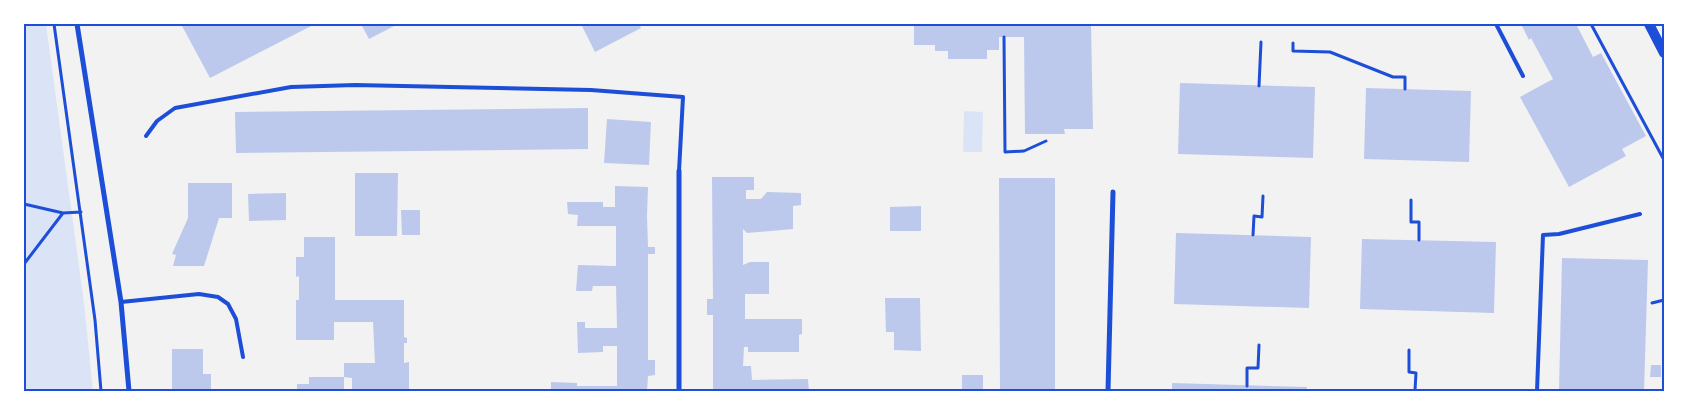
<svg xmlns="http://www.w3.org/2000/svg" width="1688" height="415" font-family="Barlow,sans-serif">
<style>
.green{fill:#dbe4f7}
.building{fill:#bdc9ec}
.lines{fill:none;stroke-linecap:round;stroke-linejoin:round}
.path{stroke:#1d4ed8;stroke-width:3}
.service{stroke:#1d4ed8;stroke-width:4}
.minor{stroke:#1d4ed8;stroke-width:5}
.secondary{stroke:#1d4ed8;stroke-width:10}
.neatline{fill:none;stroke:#1d4ed8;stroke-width:2}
</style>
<rect width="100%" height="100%" fill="#f2f2f2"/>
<path class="green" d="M 24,24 L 46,24 L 84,303 L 93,391 L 24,391 Z
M 964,111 L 983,112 L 982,152 L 963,152 Z"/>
<path class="building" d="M 181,24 L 315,24 L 210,78 Z
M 361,24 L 398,24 L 369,39 Z
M 581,24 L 639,24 L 641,28 L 595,52 Z
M 914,24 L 1091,24 L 1093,129 L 1064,129 L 1065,134 L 1025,134 L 1024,37 L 999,37 L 999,50 L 987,50 L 987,59 L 948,59 L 948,51 L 935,51 L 935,45 L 914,45 Z
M 1521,24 L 1576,24 L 1593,57 L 1601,53 L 1646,136 L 1622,149 L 1626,156 L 1569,187 L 1520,97 L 1553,79 L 1531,38 L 1529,40 Z
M 1180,83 L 1315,87 L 1313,158 L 1178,154 Z
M 1366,88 L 1471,91 L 1469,162 L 1364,159 Z
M 588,108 L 588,149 L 236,153 L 235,112 Z
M 607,119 L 651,122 L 649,165 L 604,163 Z
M 355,173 L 398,173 L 397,236 L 355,236 Z
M 712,177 L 754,177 L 754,190 L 746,190 L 746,199 L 761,199 L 767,192 L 801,193 L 801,205 L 793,206 L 793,229 L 747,233 L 743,229 L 743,265 L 750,262 L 769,262 L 769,294 L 745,294 L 745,319 L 802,319 L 802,334 L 799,335 L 799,352 L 748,352 L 748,347 L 744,347 L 743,366 L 751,366 L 752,380 L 808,379 L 809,391 L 713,391 L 713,315 L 707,315 L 707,299 L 713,299 Z
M 999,178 L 1055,178 L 1055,391 L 1000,391 Z
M 188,183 L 232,183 L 232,218 L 219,218 L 204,266 L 173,266 L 176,255 L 172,254 L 188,218 Z
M 615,186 L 648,187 L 647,216 L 648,247 L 655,247 L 655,254 L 648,254 L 648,360 L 655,360 L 655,375 L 648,376 L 647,391 L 551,391 L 551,382 L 577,383 L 577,386 L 617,386 L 617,346 L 603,346 L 603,352 L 578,353 L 577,322 L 585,322 L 585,328 L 617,328 L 616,286 L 593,286 L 592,291 L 576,291 L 578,265 L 616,266 L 616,226 L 577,226 L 578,215 L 568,214 L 567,202 L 603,202 L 603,207 L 615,207 Z
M 286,193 L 286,220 L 249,221 L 248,194 Z
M 921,206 L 921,231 L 890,231 L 890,207 Z
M 401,210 L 420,210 L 420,235 L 402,235 Z
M 1176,233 L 1311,237 L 1309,308 L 1174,304 Z
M 304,237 L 335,237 L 335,300 L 404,300 L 404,337 L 407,338 L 407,343 L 404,343 L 404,363 L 409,362 L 409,390 L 407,390 L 407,391 L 352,390 L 352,378 L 344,377 L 344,363 L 375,363 L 373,322 L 334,322 L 334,340 L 296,340 L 296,300 L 299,300 L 299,276 L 296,277 L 296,257 L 304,257 Z
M 1362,239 L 1496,242 L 1494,313 L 1360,309 Z
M 1562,258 L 1648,260 L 1644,391 L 1559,391 Z
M 885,298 L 920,298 L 921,351 L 894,350 L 894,332 L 886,332 Z
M 172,349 L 203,349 L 203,374 L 211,374 L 211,391 L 172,391 Z
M 1651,365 L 1661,365 L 1661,377 L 1650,377 Z
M 962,375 L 983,375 L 983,391 L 962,391 Z
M 309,377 L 344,377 L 344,391 L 297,391 L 297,384 L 309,384 Z
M 1172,383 L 1307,387 L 1306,391 L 1172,391 Z
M 1358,389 L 1391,390 L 1391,391 L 1357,391 Z"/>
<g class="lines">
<path class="path" d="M 54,24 L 95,320 L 101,391
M 1591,24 L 1664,160
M 1004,37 L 1005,152 L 1024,151 L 1046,141
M 1293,43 L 1293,51 L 1330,52 L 1393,77 L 1405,77 L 1405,89
M 1259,86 L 1261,42
M 1411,200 L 1411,222 L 1419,222 L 1419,240
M 24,204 L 63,213
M 1253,235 L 1254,216 L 1262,217 L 1263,196
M 24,264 L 63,213 L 81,212
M 1652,303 L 1664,300
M 1409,350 L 1409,372 L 1416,373 L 1415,390
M 1247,386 L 1247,368 L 1258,368 L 1259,345"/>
<path class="service" d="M 1496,24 L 1523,76
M 146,136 L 157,121 L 175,108 L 291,87 L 355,85 L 591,90 L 683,97 L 679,171
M 121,302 L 199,294 L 218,297 L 228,304 L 236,319 L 243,357
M 1537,391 L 1543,235 L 1559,234 L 1640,214"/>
<path class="minor" d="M 77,24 L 121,302 L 129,391
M 679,171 L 679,391
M 1108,391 L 1113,192"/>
<path class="secondary" d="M 1649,24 L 1664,53"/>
</g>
<rect width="1688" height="415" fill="none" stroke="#ffffff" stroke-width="50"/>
<rect x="25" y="25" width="1638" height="365" class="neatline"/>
</svg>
